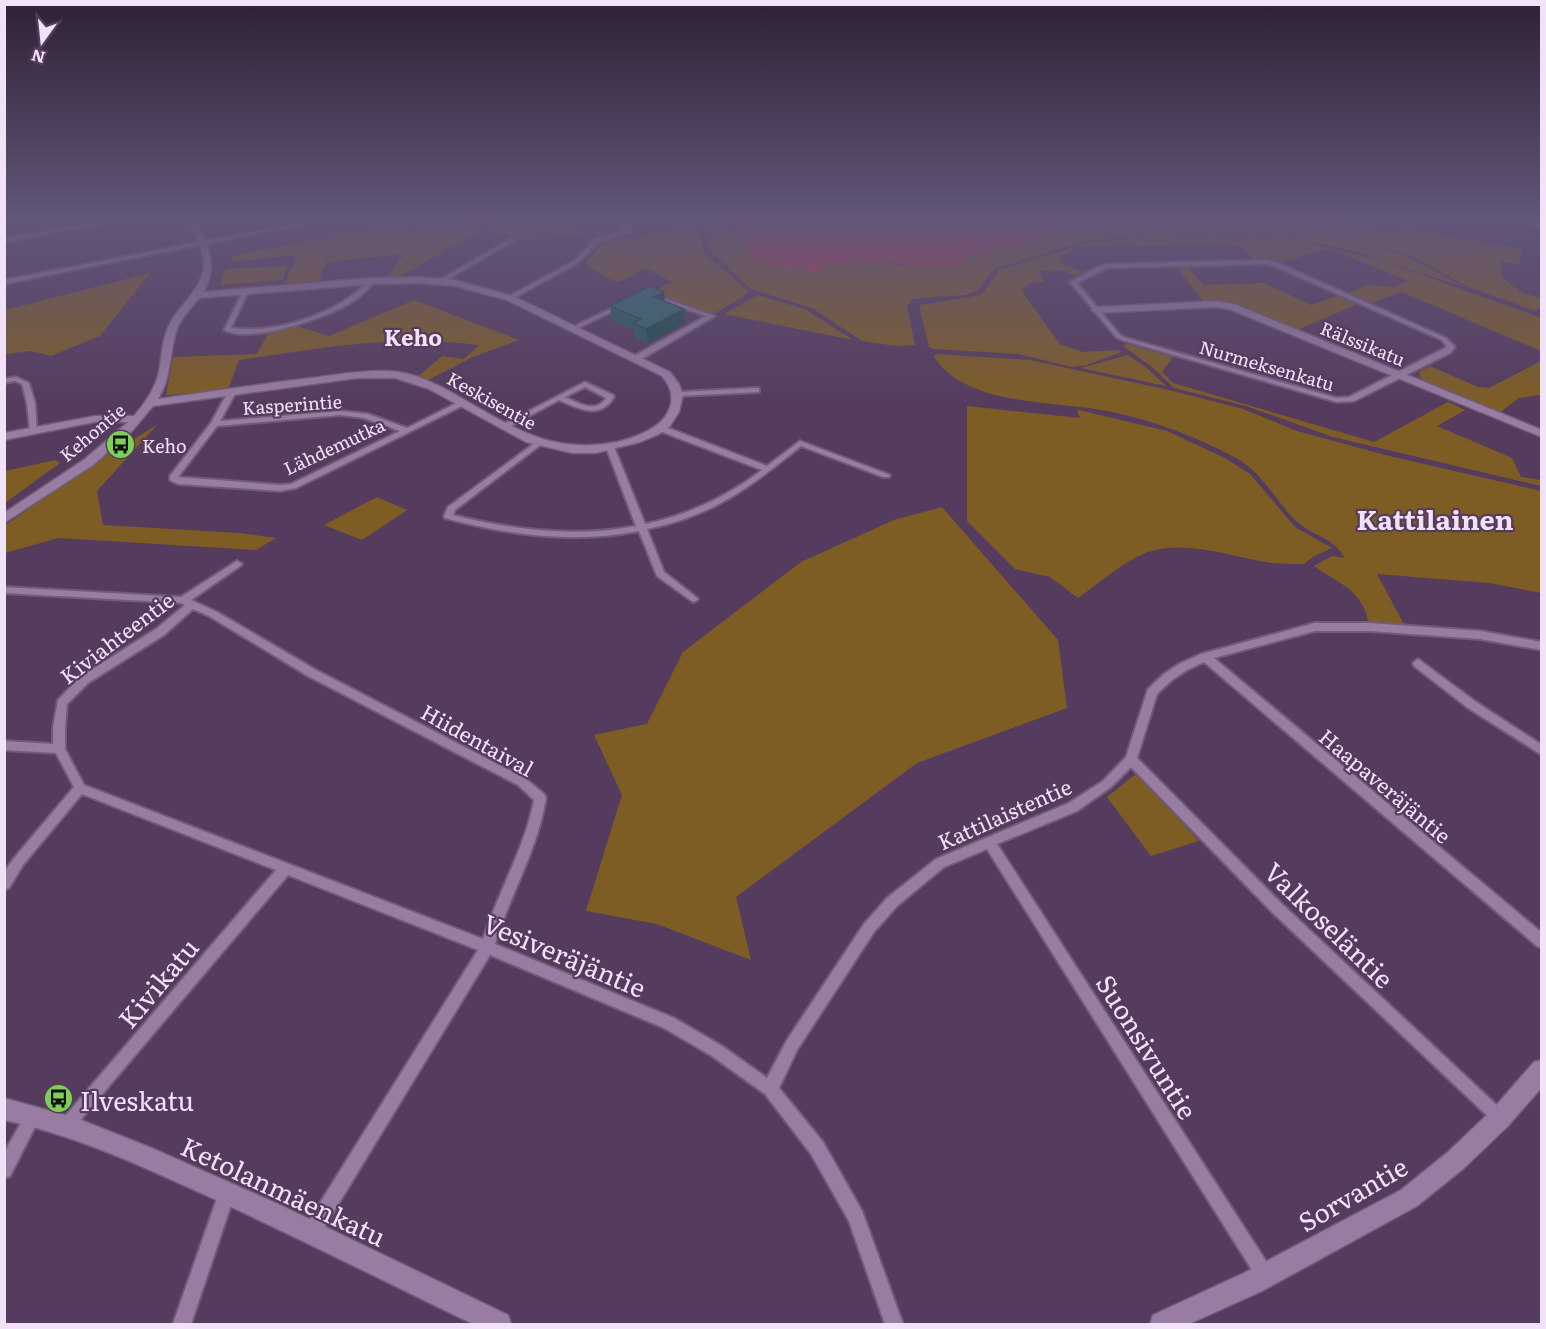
<svg xmlns="http://www.w3.org/2000/svg" width="1546" height="1329" font-family="Literata,serif">
<style>
.green{fill:#7e5d25}
.water{fill:#b83f4d}
.lines{fill:none;stroke-linecap:round;stroke-linejoin:round}
.street-casing{stroke:#715c78;stroke-width:4}
.secondary-casing{stroke:#715c78;stroke-width:3}
.street{fill:#987ca2;fill-rule:evenodd}
.secondary{fill:#987ca2;fill-rule:evenodd}
.wall{fill:#275d5e}
.shaded-wall{fill:#204c4c}
.building{fill:#2d6c6d;stroke:#204c4c;stroke-width:1.5}
.labels{text-anchor:middle;dominant-baseline:central;stroke-width:4.5;stroke-linejoin:round;paint-order:stroke}
.far-street-label{font-size:18px;fill:#f1e2f7;stroke:#553c5e}
.far-poi-label{font-size:18px;fill:#f1e2f7;stroke:#553c5e;text-anchor:start}
.street-label{font-size:21px;fill:#f1e2f7;stroke:#553c5e}
.far-district-label{font-size:22px;font-weight:bold;fill:#f1e2f7;stroke:#553c5e}
.near-street-label{font-size:26px;fill:#f1e2f7;stroke:#553c5e}
.near-poi-label{font-size:26px;fill:#f1e2f7;stroke:#553c5e;text-anchor:start}
.district-label{font-size:27px;font-weight:bold;fill:#f1e2f7;stroke:#553c5e}
</style>
<rect width="100%" height="100%" fill="#553c5e"/>
<path class="green" d="M 390,218 L 405,218 L 410,229 L 472,218 L 571,218 L 586,235 L 524,240 L 484,229 L 398,277 L 386,277 L 404,254 L 326,262 L 318,282 L 284,284 L 298,255 L 231,262 L 233,256 L 383,225 Z
M 687,218 L 708,218 L 728,230 L 738,229 L 750,246 L 749,255 C 758,262 780,269 791,269 C 797,269 800,266 806,267 L 804,271 L 820,273 L 821,269 L 829,265 L 882,262 L 900,265 L 944,265 L 954,267 L 963,259 L 983,251 L 1041,238 L 1059,229 L 1106,222 L 1137,220 L 1201,221 L 1288,227 L 1301,218 L 1338,218 L 1402,234 L 1403,219 L 1413,221 L 1413,229 L 1522,249 L 1519,264 L 1501,261 L 1501,276 L 1522,293 L 1541,298 L 1541,308 L 1533,310 L 1471,288 L 1407,254 L 1352,239 L 1291,233 L 1237,237 L 1153,234 L 1085,241 L 994,269 L 978,291 L 965,295 L 912,299 L 907,306 L 915,345 L 896,346 L 862,341 L 814,309 L 751,289 L 706,248 L 707,244 L 714,239 L 711,234 Z
M 691,225 L 701,236 L 704,252 L 748,291 L 747,294 L 714,314 L 650,293 L 672,282 L 645,268 L 619,282 L 607,278 L 585,263 L 605,242 Z
M 1293,235 L 1352,240 L 1405,255 L 1464,287 L 1360,253 L 1324,244 L 1305,242 L 1383,261 L 1541,318 L 1541,351 L 1402,292 L 1371,303 L 1348,293 L 1368,285 L 1394,287 L 1408,281 L 1334,250 L 1321,250 L 1280,263 L 1273,260 L 1255,260 L 1242,247 L 1228,244 L 1078,247 L 1058,258 L 1064,265 L 1083,272 L 1077,276 L 1061,270 L 1037,271 L 1045,282 L 1030,283 L 1021,290 L 1060,344 L 1083,352 L 1119,350 L 1122,352 L 1086,365 L 1072,367 L 1018,354 L 933,349 L 929,347 L 919,305 L 970,297 L 983,293 L 999,270 L 1087,243 L 1154,236 L 1238,239 Z
M 287,266 L 283,280 L 220,285 L 226,269 Z
M 1187,266 L 1203,285 L 1264,283 L 1311,305 L 1340,295 L 1358,304 L 1297,330 L 1226,301 L 1204,302 L 1176,267 Z
M 150,273 L 100,336 L 51,356 L 31,351 L 5,354 L 5,310 Z
M 758,295 L 805,309 L 853,340 L 724,314 Z
M 414,300 L 519,340 L 473,357 L 424,382 L 416,378 L 442,356 L 464,359 L 479,345 C 394,334 323,348 239,360 L 228,390 L 166,395 L 173,357 L 257,354 L 270,330 L 297,326 L 329,336 Z
M 1127,344 L 1173,357 L 1162,372 L 1173,383 L 1374,442 L 1448,402 L 1465,410 L 1437,426 L 1512,458 L 1521,477 L 1541,480 L 1541,486 L 1333,437 L 1246,406 L 1174,388 L 1152,367 L 1123,346 Z
M 936,354 L 1030,360 L 1169,390 L 1243,409 L 1297,431 L 1385,455 L 1541,491 L 1541,593 L 1490,583 L 1377,574 L 1407,630 L 1370,627 C 1362,589 1344,587 1314,566 L 1332,556 L 1345,558 C 1331,535 1313,537 1295,520 C 1275,500 1262,472 1236,458 C 1197,437 1155,421 1112,412 C 1058,400 968,408 934,357 Z
M 1128,355 L 1147,368 L 1166,386 L 1081,368 Z
M 1541,361 L 1541,395 L 1519,398 L 1499,413 L 1430,385 L 1420,377 L 1419,372 L 1430,366 L 1478,387 L 1489,388 Z
M 967,406 L 1080,418 L 1077,410 L 1083,411 L 1167,431 L 1225,458 L 1250,474 L 1295,527 L 1332,548 L 1314,556 L 1304,564 C 1294,564 1282,564 1272,563 C 1233,557 1186,539 1148,552 C 1125,560 1098,584 1078,598 L 1050,577 L 1015,569 L 967,521 Z
M 157,425 L 97,491 L 103,525 L 240,533 L 276,538 L 256,550 L 58,538 L 5,553 L 4,526 L 93,464 Z
M 55,460 L 60,463 L 5,503 L 5,471 Z
M 377,497 L 407,510 L 362,540 L 324,525 Z
M 942,507 L 1058,640 L 1067,708 L 917,763 L 736,897 L 751,960 L 657,924 L 586,911 L 622,795 L 594,735 L 647,724 L 683,652 L 801,562 L 894,520 Z
M 1136,774 L 1199,841 L 1151,856 L 1107,797 Z"/>
<path class="water" d="M 724,218 L 1301,218 L 1288,227 L 1201,221 L 1120,221 L 1059,229 L 1041,238 L 983,251 L 963,259 L 961,265 L 953,267 L 944,265 L 924,266 L 882,262 L 829,265 L 821,269 L 820,273 L 804,271 L 806,267 C 800,266 797,269 791,269 C 780,269 758,262 749,256 L 750,246 L 746,242 C 744,231 732,226 723,220 Z"/>
<g class="lines">
<defs>
<path id="street" d="M 118,218 L 130,218 L 4,242 L 4,238 Z
M 323,218 L 335,218 L 4,284 L 4,280 Z
M 615,218 L 621,218 L 632,230 L 630,233 L 600,241 L 578,263 L 512,299 L 508,299 L 508,297 L 574,261 L 596,239 L 626,231 Z
M 510,239 L 515,240 L 443,282 L 438,281 Z
M 1266,260 L 1278,263 L 1446,338 L 1455,347 L 1450,353 L 1354,401 L 1337,402 L 1122,340 L 1116,337 L 1070,282 L 1097,267 L 1107,264 ZM 1266,264 L 1274,266 L 1442,340 L 1447,347 L 1349,397 L 1337,398 L 1126,338 L 1120,335 L 1077,283 L 1107,268 Z
M 370,280 L 375,281 C 367,291 358,299 347,305 C 322,319 249,344 224,330 L 243,291 L 248,292 L 231,328 C 278,334 337,314 370,280 Z
M 651,295 L 655,295 L 715,316 L 640,360 L 634,360 L 634,356 L 706,316 L 651,297 Z
M 622,303 L 625,305 L 624,306 L 576,329 L 571,328 Z
M 16,377 L 29,383 L 35,403 L 37,433 L 31,433 L 30,431 L 27,403 L 22,384 L 15,381 L 4,383 L 4,379 Z
M 585,382 L 613,395 L 614,397 C 600,420 579,409 559,400 L 507,428 L 501,428 L 500,426 ZM 585,387 L 606,398 C 596,414 578,403 565,397 Z
M 756,388 L 759,388 L 759,392 L 679,396 L 675,394 L 679,392 Z
M 229,390 L 236,392 L 220,421 L 340,411 L 368,414 L 407,428 L 461,401 L 468,403 L 296,488 L 280,491 L 178,484 L 170,480 L 170,476 L 211,423 ZM 340,415 L 364,418 L 400,431 L 291,484 L 280,485 L 178,477 L 217,426 Z
M 657,426 L 663,426 L 767,466 L 800,441 L 890,475 L 889,477 L 883,477 L 801,446 C 750,487 713,516 647,529 L 664,572 L 696,597 L 698,599 L 696,601 L 693,602 L 657,576 L 639,531 C 573,544 508,535 445,518 L 444,516 L 448,507 L 536,442 L 539,442 L 539,446 L 455,510 L 453,515 C 513,530 575,538 636,526 L 606,447 L 610,445 L 614,447 L 645,524 C 688,515 728,496 762,470 L 657,430 Z
M 237,561 L 242,564 L 240,566 L 191,600 L 217,612 L 316,670 L 526,779 L 544,794 L 546,798 C 538,849 510,895 495,944 L 674,1018 L 722,1046 L 767,1078 L 787,1040 L 864,924 L 887,898 L 936,859 L 1069,803 L 1103,781 L 1126,757 L 1148,689 L 1164,674 L 1179,664 L 1201,654 L 1315,623 L 1370,623 L 1480,631 L 1542,642 L 1542,650 L 1480,639 L 1370,631 L 1315,631 L 1214,658 L 1542,933 L 1542,948 L 1537,946 L 1204,662 L 1187,670 L 1172,680 L 1157,694 L 1137,758 L 1283,905 L 1505,1113 L 1508,1118 L 1505,1123 L 1500,1126 L 1495,1123 L 1273,913 L 1131,767 L 1111,787 L 1077,811 L 997,844 L 1271,1269 L 1274,1275 L 1271,1281 L 1265,1284 L 1259,1281 L 987,849 L 944,867 L 897,906 L 874,932 L 797,1050 L 779,1088 L 823,1142 L 862,1211 L 903,1324 L 885,1324 L 849,1221 L 811,1154 L 765,1094 L 712,1056 L 664,1028 L 490,955 L 317,1239 L 311,1241 L 305,1239 L 303,1233 L 305,1227 L 478,950 L 288,875 L 71,1131 L 66,1134 L 61,1131 L 58,1126 L 61,1121 L 276,870 L 82,794 L 23,865 L 9,888 L 4,890 L 4,872 L 15,857 L 74,787 L 56,753 L 4,750 L 4,741 L 53,744 L 53,728 L 58,700 L 80,677 L 156,629 L 185,605 L 181,603 L 4,593 L 4,587 L 181,597 ZM 193,609 L 209,616 L 308,676 L 518,785 L 534,800 C 525,848 498,892 483,939 L 84,785 L 65,749 L 65,728 L 67,704 L 88,683 L 164,635 Z
M 1418,659 L 1476,702 L 1542,745 L 1542,755 L 1468,708 L 1414,666 L 1413,663 Z
M 33,1107 L 38,1110 L 41,1115 L 10,1176 L 4,1178 L 4,1153 L 28,1110 Z
M 227,1185 L 233,1187 L 235,1193 L 191,1324 L 173,1324 L 219,1193 L 221,1187 Z"/>
<path id="secondary" d="M 187,218 L 195,218 C 207,243 220,265 203,292 L 372,278 L 420,277 L 455,280 L 513,296 L 670,372 L 679,384 L 683,395 L 679,412 L 670,426 L 659,434 L 640,442 L 596,453 L 572,453 L 526,442 L 429,389 L 395,378 L 357,378 L 153,406 L 132,431 L 93,465 L 4,523 L 4,513 L 85,459 L 128,422 L 95,422 L 4,440 L 4,433 L 95,416 L 134,416 C 145,403 155,389 159,372 C 162,355 162,337 171,322 C 181,303 202,289 204,266 C 204,249 194,233 187,218 ZM 420,283 L 455,286 L 507,300 L 662,376 C 673,389 675,403 665,417 C 654,431 633,438 617,442 C 549,455 513,427 456,395 C 435,383 413,372 388,371 C 362,370 337,375 311,378 C 260,384 209,392 158,399 C 172,377 169,353 177,329 C 182,317 191,308 199,298 L 372,284 Z
M 1519,218 L 1529,218 L 1542,224 L 1542,229 Z
M 1216,301 L 1234,304 L 1542,430 L 1542,437 L 1229,309 L 1216,307 L 1096,313 L 1091,310 L 1096,307 Z
M 1542,1060 L 1542,1087 L 1508,1126 L 1464,1168 L 1417,1206 L 1262,1291 L 1189,1324 L 1150,1324 L 1153,1315 L 1244,1273 L 1401,1190 L 1448,1152 L 1492,1110 L 1534,1062 Z
M 4,1098 L 76,1118 L 154,1149 L 278,1204 L 508,1315 L 511,1324 L 473,1324 C 382,1280 293,1235 201,1193 C 137,1164 74,1135 4,1120 Z"/>
</defs>
<use href="#street" class="street-casing"/>
<use href="#secondary" class="secondary-casing"/>
<use href="#street" class="street"/>
<use href="#secondary" class="secondary"/>
</g>
<path class="wall" d="M 665,301 L 684,309 L 685,323 L 648,343 L 635,338 L 634,330 L 612,320 L 610,306 Z"/>
<path class="shaded-wall" d="M 664,292 L 665,306 L 654,297 Z
M 684,309 L 685,323 L 648,343 L 646,329 Z"/>
<path class="building" d="M 650,286 L 664,292 L 654,297 L 684,309 L 646,329 L 633,323 L 641,319 L 610,306 Z"/>
<linearGradient id="sky" x2="0" y2="1"><stop stop-color="#2f2134"/><stop offset="0.54" stop-color="#625679"/><stop offset="1" stop-color="#625679" stop-opacity="0"/></linearGradient>
<rect width="1546" height="404" fill="url(#sky)"/>
<defs>
<symbol id="bus-disc" viewBox="-11 -11 22 22"><circle r="9.5" fill="#7cd155" stroke="#553c5e"/><path d="M-5-6H5V4H4V6H2V4H-2V6H-4V4H-5ZM-3.5-4V0h7V-4ZM-3.5 1.2v1.5H-2V1.2ZM2 1.2v1.5H3.5V1.2Z" fill="#111"/></symbol>
</defs>
<g fill-rule="evenodd">
<use href="#bus-disc" x="104" y="428" width="33" height="33"/>
<use href="#bus-disc" x="42" y="1082" width="33" height="33"/>
</g>
<g class="labels">
<g class="far-street-label">
<text transform="translate(1363 343) rotate(22)">Rälssikatu</text>
<text transform="translate(1267 365) rotate(16)">Nurmeksenkatu</text>
<text transform="translate(492 400) rotate(29)">Keskisentie</text>
<text transform="translate(292 404) rotate(-4)">Kasperintie</text>
<text transform="translate(92 432) rotate(-40)">Kehontie</text>
<text transform="translate(334 446) rotate(-25)">Lähdemutka</text>
</g>
<g class="far-poi-label">
<text x="142" y="445">Keho</text>
</g>
<g class="street-label">
<text transform="translate(116 637) rotate(-37)">Kiviahteentie</text>
<text transform="translate(478 739) rotate(29)">Hiidentaival</text>
<text transform="translate(1386 785) rotate(40)">Haapaveräjäntie</text>
<text transform="translate(1004 813) rotate(-24)">Kattilaistentie</text>
</g>
<g class="far-district-label">
<text x="413" y="336">Keho</text>
</g>
<g class="near-street-label">
<text transform="translate(1330 924) rotate(44)">Valkoseläntie</text>
<text transform="translate(565 954) rotate(23)">Vesiveräjäntie</text>
<text transform="translate(157 982) rotate(-50)">Kivikatu</text>
<text transform="translate(1148 1046) rotate(58)">Suonsivuntie</text>
<text transform="translate(284 1190) rotate(25)">Ketolanmäenkatu</text>
<text transform="translate(1352 1193) rotate(-30)">Sorvantie</text>
</g>
<g class="near-poi-label">
<text x="80" y="1099">Ilveskatu</text>
</g>
<g class="district-label">
<text x="1435" y="518">Kattilainen</text>
</g>
</g>
<rect width="1546" height="1329" fill="none" stroke="#f1e2f7" stroke-width="12"/>
<g transform="translate(42 42) rotate(195)" stroke="#553c5e" stroke-width="4.5" paint-order="stroke">
<path d="M0-4.5L10 22L0 15L-10 22Z" fill="#f1e2f7"/>
<text y="-9" font-size="16" font-weight="bold" text-anchor="middle" fill="#f1e2f7">N</text>
</g>
</svg>
